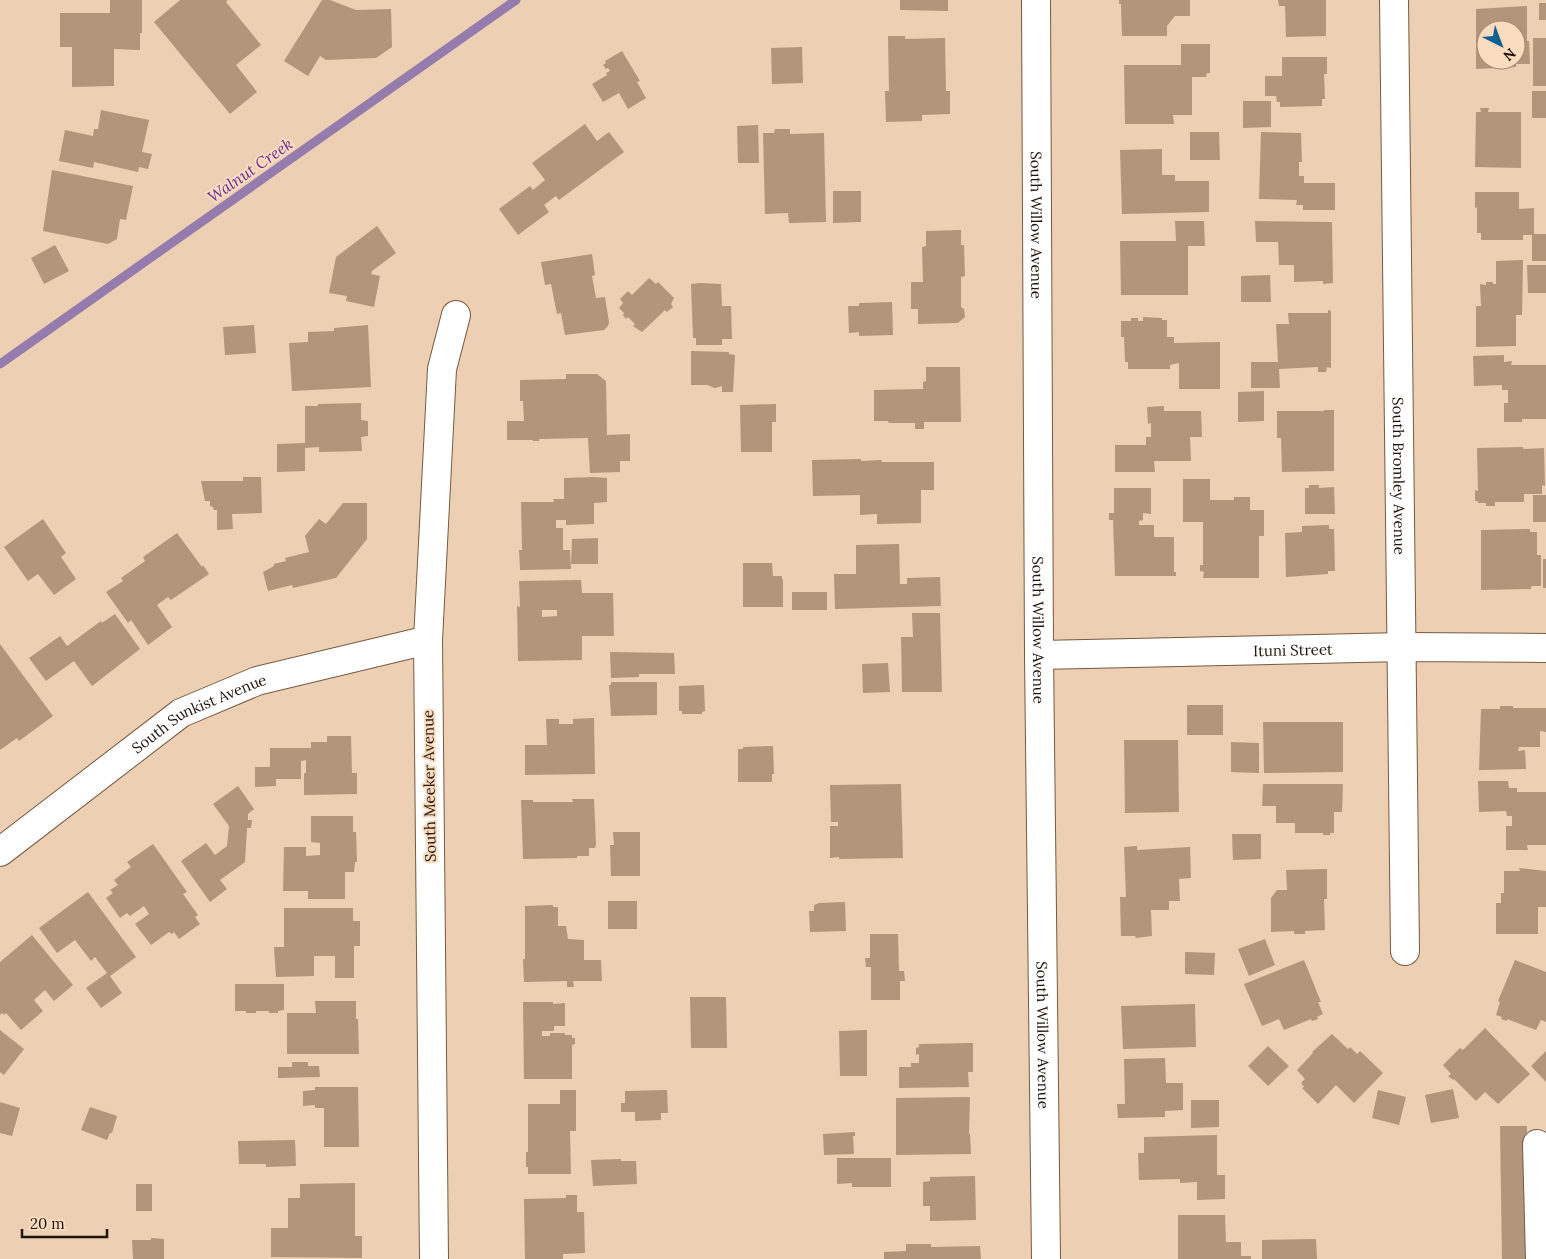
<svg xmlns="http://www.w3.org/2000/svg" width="1546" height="1259" font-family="Lora,serif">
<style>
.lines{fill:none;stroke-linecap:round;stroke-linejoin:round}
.stream{stroke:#967cad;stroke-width:9}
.building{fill:#b2957b;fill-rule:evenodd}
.minor-casing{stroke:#755a41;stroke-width:30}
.minor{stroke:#fff;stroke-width:28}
.labels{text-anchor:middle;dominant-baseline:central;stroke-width:4;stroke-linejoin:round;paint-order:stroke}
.street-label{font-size:15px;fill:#1f140a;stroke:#fbdcbf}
.water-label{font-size:16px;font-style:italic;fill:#662d99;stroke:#fbdcbf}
</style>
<rect width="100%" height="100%" fill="#edcfb3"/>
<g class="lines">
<path class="stream" d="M 0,364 L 516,0"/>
</g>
<path class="building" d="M 110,0 L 142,0 L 142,33 L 140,33 L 140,50 L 114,49 L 114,86 L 72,87 L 72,47 L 60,47 L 60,13 L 110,13 Z
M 180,0 L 228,0 L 226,2 L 261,45 L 236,65 L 257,92 L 230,114 L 154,22 Z
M 322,0 L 330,0 L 356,10 L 391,9 L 392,47 L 376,58 L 326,60 L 320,56 L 308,76 L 284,61 Z
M 900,0 L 948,0 L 948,11 L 900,10 Z
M 1119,0 L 1190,0 L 1190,16 L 1175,16 L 1167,26 L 1167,36 L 1122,36 L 1121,4 L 1119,4 Z
M 1278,0 L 1326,0 L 1326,36 L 1286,37 L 1285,6 L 1279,6 Z
M 1539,3 L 1546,3 L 1546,20 L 1539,20 Z
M 1527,6 L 1527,41 L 1529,41 L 1530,64 L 1516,64 L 1516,67 L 1476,69 L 1476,9 ZM 1486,30 L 1516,30 L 1516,60 L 1486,60 Z
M 888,36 L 905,36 L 905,39 L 945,38 L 946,91 L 950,91 L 950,114 L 922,115 L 922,121 L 886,122 L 885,91 L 889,91 Z
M 1533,38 L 1546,38 L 1546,86 L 1533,86 Z
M 1181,44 L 1210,44 L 1210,73 L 1207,73 L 1206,77 L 1192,77 L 1192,115 L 1173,115 L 1174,124 L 1125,124 L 1124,65 L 1181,65 Z
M 802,47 L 803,83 L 772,84 L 771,48 Z
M 622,51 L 640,81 L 637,82 L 646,98 L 628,109 L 619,93 L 603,102 L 592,84 L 607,75 L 606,73 L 610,71 L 608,68 L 606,69 L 603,65 L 606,63 L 605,61 Z
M 1282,57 L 1327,57 L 1327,74 L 1324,74 L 1325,99 L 1322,99 L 1322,106 L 1280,107 L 1280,102 L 1277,102 L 1276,96 L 1265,96 L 1265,76 L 1282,76 Z
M 1532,91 L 1546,91 L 1546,118 L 1532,118 Z
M 1243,101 L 1271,101 L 1271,127 L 1243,128 Z
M 1480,108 L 1489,108 L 1488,112 L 1521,112 L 1521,168 L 1475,167 L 1476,112 L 1481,112 Z
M 101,110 L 149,120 L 142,152 L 152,154 L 148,169 L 139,167 L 138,172 L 94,162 L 93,168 L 59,161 L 65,130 L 93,136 L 94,129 L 98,129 Z
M 585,124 L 597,141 L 609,132 L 624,152 L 559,200 L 556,196 L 544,205 L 549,212 L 518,235 L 499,209 L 530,186 L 533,190 L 545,180 L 532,163 Z
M 758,125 L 759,163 L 738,163 L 737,126 Z
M 775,129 L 790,129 L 790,134 L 824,133 L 826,222 L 789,223 L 788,213 L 765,214 L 763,133 L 774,133 Z
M 1190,132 L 1219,132 L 1220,160 L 1190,160 Z
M 1261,132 L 1301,133 L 1302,162 L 1299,162 L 1299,176 L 1304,176 L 1304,183 L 1335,183 L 1335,210 L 1303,210 L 1303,205 L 1296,205 L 1297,200 L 1259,199 Z
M 1162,149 L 1162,175 L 1175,175 L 1175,181 L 1209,181 L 1209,212 L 1122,214 L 1120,150 Z
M 52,170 L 133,186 L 126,220 L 120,219 L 117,239 L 108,244 L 43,231 Z
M 833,191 L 861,191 L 861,222 L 833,223 Z
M 1475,192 L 1519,192 L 1519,209 L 1534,208 L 1534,234 L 1546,234 L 1546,261 L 1532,261 L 1532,235 L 1523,235 L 1523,240 L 1481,240 L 1481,233 L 1477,233 L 1477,207 L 1475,208 Z
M 1175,221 L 1204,221 L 1205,246 L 1188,246 L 1188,295 L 1121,295 L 1120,241 L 1176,241 Z
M 1255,221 L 1332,222 L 1333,283 L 1323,284 L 1323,281 L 1294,282 L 1294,265 L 1279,265 L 1278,242 L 1256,242 Z
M 377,226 L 396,253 L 372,271 L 371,274 L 380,276 L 374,307 L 346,301 L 347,296 L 329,293 L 336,257 Z
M 961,230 L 961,245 L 964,245 L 965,276 L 961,277 L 961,307 L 964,309 L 965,317 L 958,323 L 918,324 L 918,309 L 911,309 L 911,282 L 923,282 L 922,247 L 926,246 L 926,231 Z
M 55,245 L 69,271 L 44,284 L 31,258 Z
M 592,254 L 595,275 L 592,276 L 596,298 L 605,297 L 609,322 L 608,326 L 604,330 L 565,335 L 561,313 L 557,314 L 551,284 L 545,285 L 541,262 Z
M 1523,260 L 1522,315 L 1516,315 L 1516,346 L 1476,347 L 1476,306 L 1481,306 L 1480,284 L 1486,285 L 1486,282 L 1493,282 L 1493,284 L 1496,284 L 1496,261 Z
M 1527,265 L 1546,265 L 1546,293 L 1528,293 Z
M 1270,275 L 1271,302 L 1241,302 L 1241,276 Z
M 649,278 L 656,284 L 658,282 L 674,298 L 671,304 L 673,307 L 667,312 L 665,310 L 642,332 L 633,326 L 635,324 L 628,317 L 626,319 L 623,315 L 624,313 L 619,308 L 623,303 L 620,299 L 628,291 L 632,295 Z
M 700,283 L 721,284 L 722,306 L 731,306 L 732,339 L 722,339 L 722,345 L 696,345 L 696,338 L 693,338 L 691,284 Z
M 892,302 L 893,335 L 859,336 L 859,332 L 849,333 L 848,306 L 859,306 L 859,303 Z
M 1328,310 L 1331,311 L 1331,368 L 1327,367 L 1326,372 L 1318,372 L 1318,367 L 1279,369 L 1280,388 L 1251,388 L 1251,362 L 1278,362 L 1276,324 L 1289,324 L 1288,313 L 1328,313 Z
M 1143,317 L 1162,318 L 1162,320 L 1167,320 L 1167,337 L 1174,337 L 1174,343 L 1220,342 L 1220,389 L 1179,389 L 1179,363 L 1170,365 L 1170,369 L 1128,369 L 1128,362 L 1125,362 L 1124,337 L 1121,337 L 1121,321 L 1131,321 L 1131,318 L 1138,318 L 1138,321 L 1143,321 Z
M 254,325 L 256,353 L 225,355 L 223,327 Z
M 368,325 L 371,387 L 292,391 L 289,343 L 308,342 L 308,332 L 334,331 L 334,328 Z
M 691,351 L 729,352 L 729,354 L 735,355 L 733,392 L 722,392 L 722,386 L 715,388 L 707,385 L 691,385 Z
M 1504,355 L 1504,362 L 1512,361 L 1511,365 L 1546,365 L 1546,419 L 1522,419 L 1522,422 L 1504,422 L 1504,403 L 1508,403 L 1508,390 L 1502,390 L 1502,385 L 1474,386 L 1473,356 Z
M 926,367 L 960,367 L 961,422 L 924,422 L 924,429 L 915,429 L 915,423 L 889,423 L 888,421 L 874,421 L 874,390 L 923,389 L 923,382 L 926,381 Z
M 566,374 L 597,374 L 606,381 L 607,435 L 630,434 L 630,461 L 620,461 L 620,472 L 590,473 L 588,438 L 539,439 L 539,441 L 533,441 L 533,440 L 507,440 L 507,421 L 524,421 L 523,401 L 520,401 L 520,380 L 566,379 Z
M 1264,391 L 1264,421 L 1238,422 L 1238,392 Z
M 361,403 L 361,420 L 368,421 L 368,436 L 361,437 L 362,451 L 319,452 L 319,447 L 305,448 L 305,471 L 277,472 L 277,444 L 305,443 L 305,406 L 318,406 L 318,404 Z
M 776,404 L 776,422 L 772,422 L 772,452 L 741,452 L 740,405 Z
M 1164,406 L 1164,411 L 1201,411 L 1202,437 L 1190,437 L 1191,461 L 1154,461 L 1155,472 L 1115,472 L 1115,445 L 1146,445 L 1146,437 L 1151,437 L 1151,423 L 1148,424 L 1147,407 Z
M 1324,410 L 1334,410 L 1334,471 L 1282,472 L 1281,438 L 1277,438 L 1277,411 L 1324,411 Z
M 1523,447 L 1523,449 L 1544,448 L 1545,486 L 1542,485 L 1542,494 L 1524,494 L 1524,502 L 1495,502 L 1495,506 L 1486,506 L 1486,503 L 1478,503 L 1478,501 L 1475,501 L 1475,490 L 1478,491 L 1477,448 Z
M 861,459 L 861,461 L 882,460 L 881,462 L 934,462 L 934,490 L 921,490 L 921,523 L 877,524 L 877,514 L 860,515 L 860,495 L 813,496 L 812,460 Z
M 243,477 L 261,477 L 262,513 L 232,514 L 233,529 L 217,530 L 217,510 L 214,510 L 213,507 L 210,506 L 210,501 L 205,501 L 201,481 L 243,481 Z
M 594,477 L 607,478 L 607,502 L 594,503 L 594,524 L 566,525 L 566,520 L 556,520 L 556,528 L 563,528 L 563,550 L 570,550 L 571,569 L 520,570 L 519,550 L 522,550 L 521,502 L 554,502 L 553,499 L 564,499 L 564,478 Z
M 1183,479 L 1210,479 L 1210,500 L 1234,500 L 1234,497 L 1250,497 L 1250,510 L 1264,510 L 1264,536 L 1259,536 L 1259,578 L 1203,578 L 1204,572 L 1200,571 L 1200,565 L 1203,565 L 1203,522 L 1183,522 Z
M 1309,485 L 1319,485 L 1319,488 L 1334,487 L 1335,514 L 1305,514 L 1305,488 L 1309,488 Z
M 1114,488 L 1151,488 L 1151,514 L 1143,513 L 1143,520 L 1139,521 L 1139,525 L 1154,525 L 1154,537 L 1174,537 L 1174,572 L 1176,572 L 1176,576 L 1115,576 L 1113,520 L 1109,520 L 1109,513 L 1114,513 Z
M 1533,495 L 1546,495 L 1546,522 L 1533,522 Z
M 343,503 L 367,503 L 367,539 L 336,578 L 293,588 L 292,585 L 268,591 L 263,572 L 274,566 L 274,564 L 286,561 L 285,558 L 309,552 L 305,536 L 319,519 L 326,524 Z
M 43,519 L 66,553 L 61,557 L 76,579 L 54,595 L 38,574 L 28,581 L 4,547 Z
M 1329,525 L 1329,529 L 1334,529 L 1335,571 L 1328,571 L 1328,574 L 1286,577 L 1285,533 L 1302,532 L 1302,526 Z
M 1530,529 L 1530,532 L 1537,532 L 1537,555 L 1541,555 L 1541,586 L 1531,586 L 1531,589 L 1481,590 L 1481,530 Z
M 177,533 L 202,567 L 203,565 L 209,574 L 171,600 L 168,597 L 157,605 L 172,627 L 148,645 L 131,620 L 128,623 L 106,592 L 123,581 L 121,578 L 145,561 L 143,557 Z
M 598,538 L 598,564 L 571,564 L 572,539 Z
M 899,544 L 900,584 L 907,584 L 907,578 L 940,577 L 941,606 L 835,609 L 834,574 L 856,574 L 856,545 Z
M 1543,559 L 1546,559 L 1546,588 L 1543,588 Z
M 743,563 L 772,563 L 773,576 L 782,576 L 782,580 L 783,579 L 783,607 L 743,607 Z
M 581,580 L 582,593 L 613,593 L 614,636 L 582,636 L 582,660 L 518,661 L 517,606 L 520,607 L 519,581 ZM 542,610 L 557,610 L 557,616 L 542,617 Z
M 792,592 L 827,592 L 827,610 L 792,610 Z
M 912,613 L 940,613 L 942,692 L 902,692 L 901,637 L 913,637 Z
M 115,614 L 140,649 L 92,686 L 74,661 L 46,681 L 29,658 L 60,636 L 67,646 L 101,621 L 102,623 Z
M 0,644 L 53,716 L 19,741 L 17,738 L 0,750 Z
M 610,652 L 674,653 L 675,674 L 639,674 L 639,677 L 611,678 Z
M 888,663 L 890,692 L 863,693 L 862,664 Z
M 611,682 L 657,682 L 657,715 L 611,716 L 609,685 L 611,685 Z
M 704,685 L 705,711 L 702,712 L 702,714 L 682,714 L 682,711 L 679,711 L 679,686 Z
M 1187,705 L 1223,705 L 1223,735 L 1187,735 Z
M 1500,706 L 1513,706 L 1513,708 L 1546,708 L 1546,732 L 1540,731 L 1540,747 L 1519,747 L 1518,751 L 1525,750 L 1526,769 L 1479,770 L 1481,709 L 1500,709 Z
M 594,718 L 595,774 L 525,775 L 525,745 L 547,745 L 546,719 L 559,719 L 559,724 L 573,724 L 573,719 Z
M 1263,722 L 1343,722 L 1343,772 L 1264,773 Z
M 327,736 L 351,736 L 352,773 L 357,773 L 357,794 L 304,795 L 304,773 L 306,773 L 306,760 L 301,761 L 301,779 L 276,779 L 276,786 L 255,787 L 255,767 L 270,767 L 270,748 L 311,748 L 311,742 L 327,742 Z
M 1124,740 L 1178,740 L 1179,812 L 1125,813 Z
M 1231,742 L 1259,743 L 1259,773 L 1231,772 Z
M 773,746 L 774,774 L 772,774 L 772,782 L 738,782 L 738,749 L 743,749 L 743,747 Z
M 1478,781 L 1508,781 L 1509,788 L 1517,788 L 1517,792 L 1546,792 L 1546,845 L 1527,845 L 1528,850 L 1506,850 L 1506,826 L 1512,826 L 1512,816 L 1507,816 L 1506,811 L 1479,812 Z
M 901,784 L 903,858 L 839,859 L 839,857 L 830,858 L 830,826 L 838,826 L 838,822 L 831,822 L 830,785 Z
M 1263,784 L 1343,784 L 1342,812 L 1334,812 L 1334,833 L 1330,833 L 1330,835 L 1323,835 L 1323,833 L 1295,833 L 1295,823 L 1276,823 L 1276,806 L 1262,806 Z
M 238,786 L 254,809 L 248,814 L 248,820 L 252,820 L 251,828 L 247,828 L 245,862 L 220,880 L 227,889 L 210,902 L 181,861 L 206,843 L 215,855 L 227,846 L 229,826 L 213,804 Z
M 572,799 L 594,799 L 596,844 L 595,848 L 589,848 L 589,856 L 577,856 L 577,858 L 523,859 L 521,800 L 533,800 L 533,802 L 573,802 Z
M 311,816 L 353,816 L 353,832 L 356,832 L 357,862 L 355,862 L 354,872 L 345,872 L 345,899 L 308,899 L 308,891 L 283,891 L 284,847 L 306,847 L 306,856 L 320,855 L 320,843 L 311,842 Z
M 613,832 L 640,832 L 640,876 L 611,876 L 610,845 L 614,845 Z
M 1232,834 L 1261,834 L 1261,859 L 1233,860 Z
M 153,844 L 187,892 L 183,894 L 198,915 L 195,917 L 200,924 L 179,939 L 174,932 L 172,934 L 169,932 L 151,945 L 135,924 L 149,914 L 144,906 L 130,916 L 127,913 L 120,918 L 106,898 L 113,893 L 110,890 L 118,885 L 114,880 L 131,867 L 127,862 Z
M 1137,846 L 1137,850 L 1190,847 L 1191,878 L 1179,879 L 1180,901 L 1169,901 L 1169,910 L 1151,910 L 1152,936 L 1136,938 L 1135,936 L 1121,936 L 1120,897 L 1126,897 L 1124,847 Z
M 1519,868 L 1546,871 L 1546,907 L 1538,907 L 1538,934 L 1496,934 L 1496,903 L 1501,903 L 1501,893 L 1504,893 L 1504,871 L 1520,871 Z
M 1327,869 L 1327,899 L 1324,899 L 1325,930 L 1305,931 L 1305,934 L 1294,934 L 1294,931 L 1271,932 L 1271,898 L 1277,890 L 1287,890 L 1286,870 Z
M 88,892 L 136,957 L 110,976 L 122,993 L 101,1008 L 86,988 L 107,973 L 95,957 L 91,961 L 75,940 L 57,953 L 39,928 Z
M 608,901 L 637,901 L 637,929 L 608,929 Z
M 845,902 L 846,931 L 810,932 L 809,911 L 814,911 L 814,905 L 819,903 Z
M 553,905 L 553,907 L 558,907 L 558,926 L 566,926 L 568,939 L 584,940 L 584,960 L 601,960 L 602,981 L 573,981 L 574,987 L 567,987 L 567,981 L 524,982 L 523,959 L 525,959 L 525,906 Z
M 284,908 L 353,908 L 353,921 L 360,921 L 360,946 L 354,946 L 354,978 L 335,978 L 335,956 L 314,956 L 314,976 L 276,977 L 274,947 L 284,947 Z
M 870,934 L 898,934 L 899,971 L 904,971 L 905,981 L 900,981 L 900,1000 L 871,1000 L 871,967 L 866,967 L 865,958 L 870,958 Z
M 32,935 L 73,985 L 54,1001 L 45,990 L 34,1000 L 43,1011 L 21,1030 L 6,1013 L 4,1015 L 2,1013 L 0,1015 L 0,962 Z
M 1265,939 L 1275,965 L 1249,976 L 1238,949 Z
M 1185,952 L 1215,953 L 1214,975 L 1185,974 Z
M 1304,960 L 1321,1002 L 1318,1002 L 1323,1014 L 1317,1017 L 1318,1019 L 1312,1021 L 1311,1019 L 1284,1030 L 1279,1019 L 1262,1026 L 1244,984 Z
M 1515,960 L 1546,972 L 1546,1022 L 1541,1020 L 1536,1030 L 1507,1019 L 1507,1021 L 1501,1019 L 1502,1017 L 1496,1015 L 1500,1002 L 1498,1001 Z
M 235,984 L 284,984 L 284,1010 L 278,1011 L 278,1013 L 269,1013 L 269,1011 L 256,1011 L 256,1013 L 246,1013 L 246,1011 L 235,1011 Z
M 690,997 L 726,997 L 727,1048 L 691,1048 Z
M 315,1001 L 356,1001 L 356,1019 L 358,1019 L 359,1054 L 287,1054 L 287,1013 L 316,1013 Z
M 523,1002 L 553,1002 L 553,1004 L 565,1003 L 565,1026 L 554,1026 L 554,1031 L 542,1031 L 542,1036 L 550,1036 L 550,1033 L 565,1033 L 565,1035 L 572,1035 L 572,1038 L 575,1038 L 575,1044 L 572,1045 L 572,1079 L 524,1079 Z
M 1195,1004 L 1196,1047 L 1123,1049 L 1121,1006 Z
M 1485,1028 L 1530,1074 L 1498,1104 L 1485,1092 L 1476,1101 L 1454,1079 L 1453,1080 L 1448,1076 L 1451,1074 L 1443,1065 L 1460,1048 L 1463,1050 Z
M 0,1030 L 24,1049 L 4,1075 L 0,1072 Z
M 867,1030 L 867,1076 L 840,1076 L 839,1031 Z
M 1332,1034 L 1348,1049 L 1350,1047 L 1357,1054 L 1360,1051 L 1383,1073 L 1354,1103 L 1336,1085 L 1318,1104 L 1302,1088 L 1304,1087 L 1301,1083 L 1305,1079 L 1297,1070 L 1313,1053 L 1312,1052 Z
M 973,1043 L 973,1072 L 968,1072 L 969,1087 L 899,1088 L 899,1067 L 911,1067 L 911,1063 L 919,1063 L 919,1054 L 916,1055 L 916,1048 L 919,1047 L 919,1044 Z
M 1268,1046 L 1289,1066 L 1268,1086 L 1248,1066 Z
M 1546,1051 L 1546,1082 L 1531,1066 Z
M 1165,1058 L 1166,1083 L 1183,1083 L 1183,1110 L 1165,1111 L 1165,1117 L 1118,1118 L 1117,1104 L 1125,1104 L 1124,1059 Z
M 292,1062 L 308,1062 L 308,1066 L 319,1066 L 320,1077 L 278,1078 L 278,1067 L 292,1067 Z
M 315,1087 L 358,1087 L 359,1147 L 324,1147 L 324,1108 L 315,1108 L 315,1105 L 303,1106 L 303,1091 L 315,1090 Z
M 1453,1089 L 1459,1118 L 1431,1123 L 1425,1095 Z
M 560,1090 L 576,1090 L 576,1131 L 570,1131 L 571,1174 L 528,1174 L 528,1167 L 526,1167 L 526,1152 L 528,1152 L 528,1104 L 560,1104 Z
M 667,1090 L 668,1113 L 661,1113 L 661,1120 L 635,1121 L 635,1112 L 621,1112 L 621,1103 L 625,1103 L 625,1091 Z
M 1378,1090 L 1406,1097 L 1399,1125 L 1372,1118 Z
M 970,1097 L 969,1134 L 970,1134 L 971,1154 L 896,1155 L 896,1098 Z
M 1191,1100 L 1219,1100 L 1219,1127 L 1191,1128 Z
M 0,1102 L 20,1108 L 12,1136 L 0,1133 Z
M 90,1107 L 117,1116 L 112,1133 L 110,1133 L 107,1140 L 81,1130 Z
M 1500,1126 L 1527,1126 L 1528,1259 L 1502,1259 Z
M 855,1132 L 855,1136 L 853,1136 L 854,1154 L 824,1155 L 823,1134 Z
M 1217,1135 L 1217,1175 L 1225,1175 L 1225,1199 L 1197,1200 L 1197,1182 L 1180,1183 L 1180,1179 L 1139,1180 L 1138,1153 L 1144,1153 L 1144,1137 Z
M 295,1140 L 296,1166 L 266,1167 L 266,1164 L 239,1164 L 238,1141 Z
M 837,1158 L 891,1158 L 891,1187 L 852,1187 L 852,1183 L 837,1184 Z
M 621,1159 L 621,1161 L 636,1161 L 637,1184 L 593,1186 L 591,1160 Z
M 975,1176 L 976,1220 L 930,1221 L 930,1206 L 923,1206 L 923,1182 L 930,1181 L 930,1177 Z
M 355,1183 L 355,1236 L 362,1236 L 362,1258 L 271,1257 L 271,1228 L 288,1228 L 288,1198 L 300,1198 L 300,1184 Z
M 136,1184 L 152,1184 L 152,1211 L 136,1211 Z
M 566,1195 L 577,1195 L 577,1212 L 584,1212 L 585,1253 L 563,1254 L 563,1259 L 525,1259 L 524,1199 L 566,1198 Z
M 1178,1215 L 1225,1215 L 1226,1242 L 1241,1242 L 1241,1256 L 1251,1256 L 1251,1259 L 1178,1259 Z
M 151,1238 L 164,1239 L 164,1259 L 133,1259 L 132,1240 L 151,1240 Z
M 1316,1239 L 1317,1259 L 1262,1259 L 1262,1240 Z
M 906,1244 L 931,1244 L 931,1247 L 980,1246 L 981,1259 L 884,1259 L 884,1252 L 906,1251 Z"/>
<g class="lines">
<defs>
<g id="minor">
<path id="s1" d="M 1036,0 L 1039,655 L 1046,1259"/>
<path id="s2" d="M 1394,0 L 1405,951"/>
<path id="s3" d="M 1039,655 L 1403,647 L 1546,648"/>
<path id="s4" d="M 0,852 L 181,713 L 257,681 L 428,640"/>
<path d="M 1537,1144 L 1540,1259"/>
<path d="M 434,1259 L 428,640 L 442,369 L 456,315"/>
</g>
</defs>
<use href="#minor" class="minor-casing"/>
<use href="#minor" class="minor"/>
</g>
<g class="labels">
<g class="street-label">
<text stroke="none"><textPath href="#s1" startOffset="225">South Willow Avenue</textPath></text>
<text stroke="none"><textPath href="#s2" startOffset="476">South Bromley Avenue</textPath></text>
<text stroke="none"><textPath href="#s1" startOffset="630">South Willow Avenue</textPath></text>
<text stroke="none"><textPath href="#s3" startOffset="254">Ituni Street</textPath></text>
<text stroke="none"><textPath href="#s4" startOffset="244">South Sunkist Avenue</textPath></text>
<text transform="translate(429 786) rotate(-91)">South Meeker Avenue</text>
<text stroke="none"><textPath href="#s1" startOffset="1035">South Willow Avenue</textPath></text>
</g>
<g class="water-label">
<text transform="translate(250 170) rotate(-35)">Walnut Creek</text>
</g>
</g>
<g transform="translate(1501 45) rotate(138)"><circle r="24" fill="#fbdcbf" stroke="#a38c77"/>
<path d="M0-4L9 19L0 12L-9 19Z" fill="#125f92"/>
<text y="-8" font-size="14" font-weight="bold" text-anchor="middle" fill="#1f140a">N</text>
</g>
<path d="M22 1229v8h85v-8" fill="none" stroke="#1f140a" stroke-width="2.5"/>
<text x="30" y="1229" font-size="15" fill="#1f140a" stroke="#fbdcbf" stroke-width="4" paint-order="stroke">20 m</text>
</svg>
